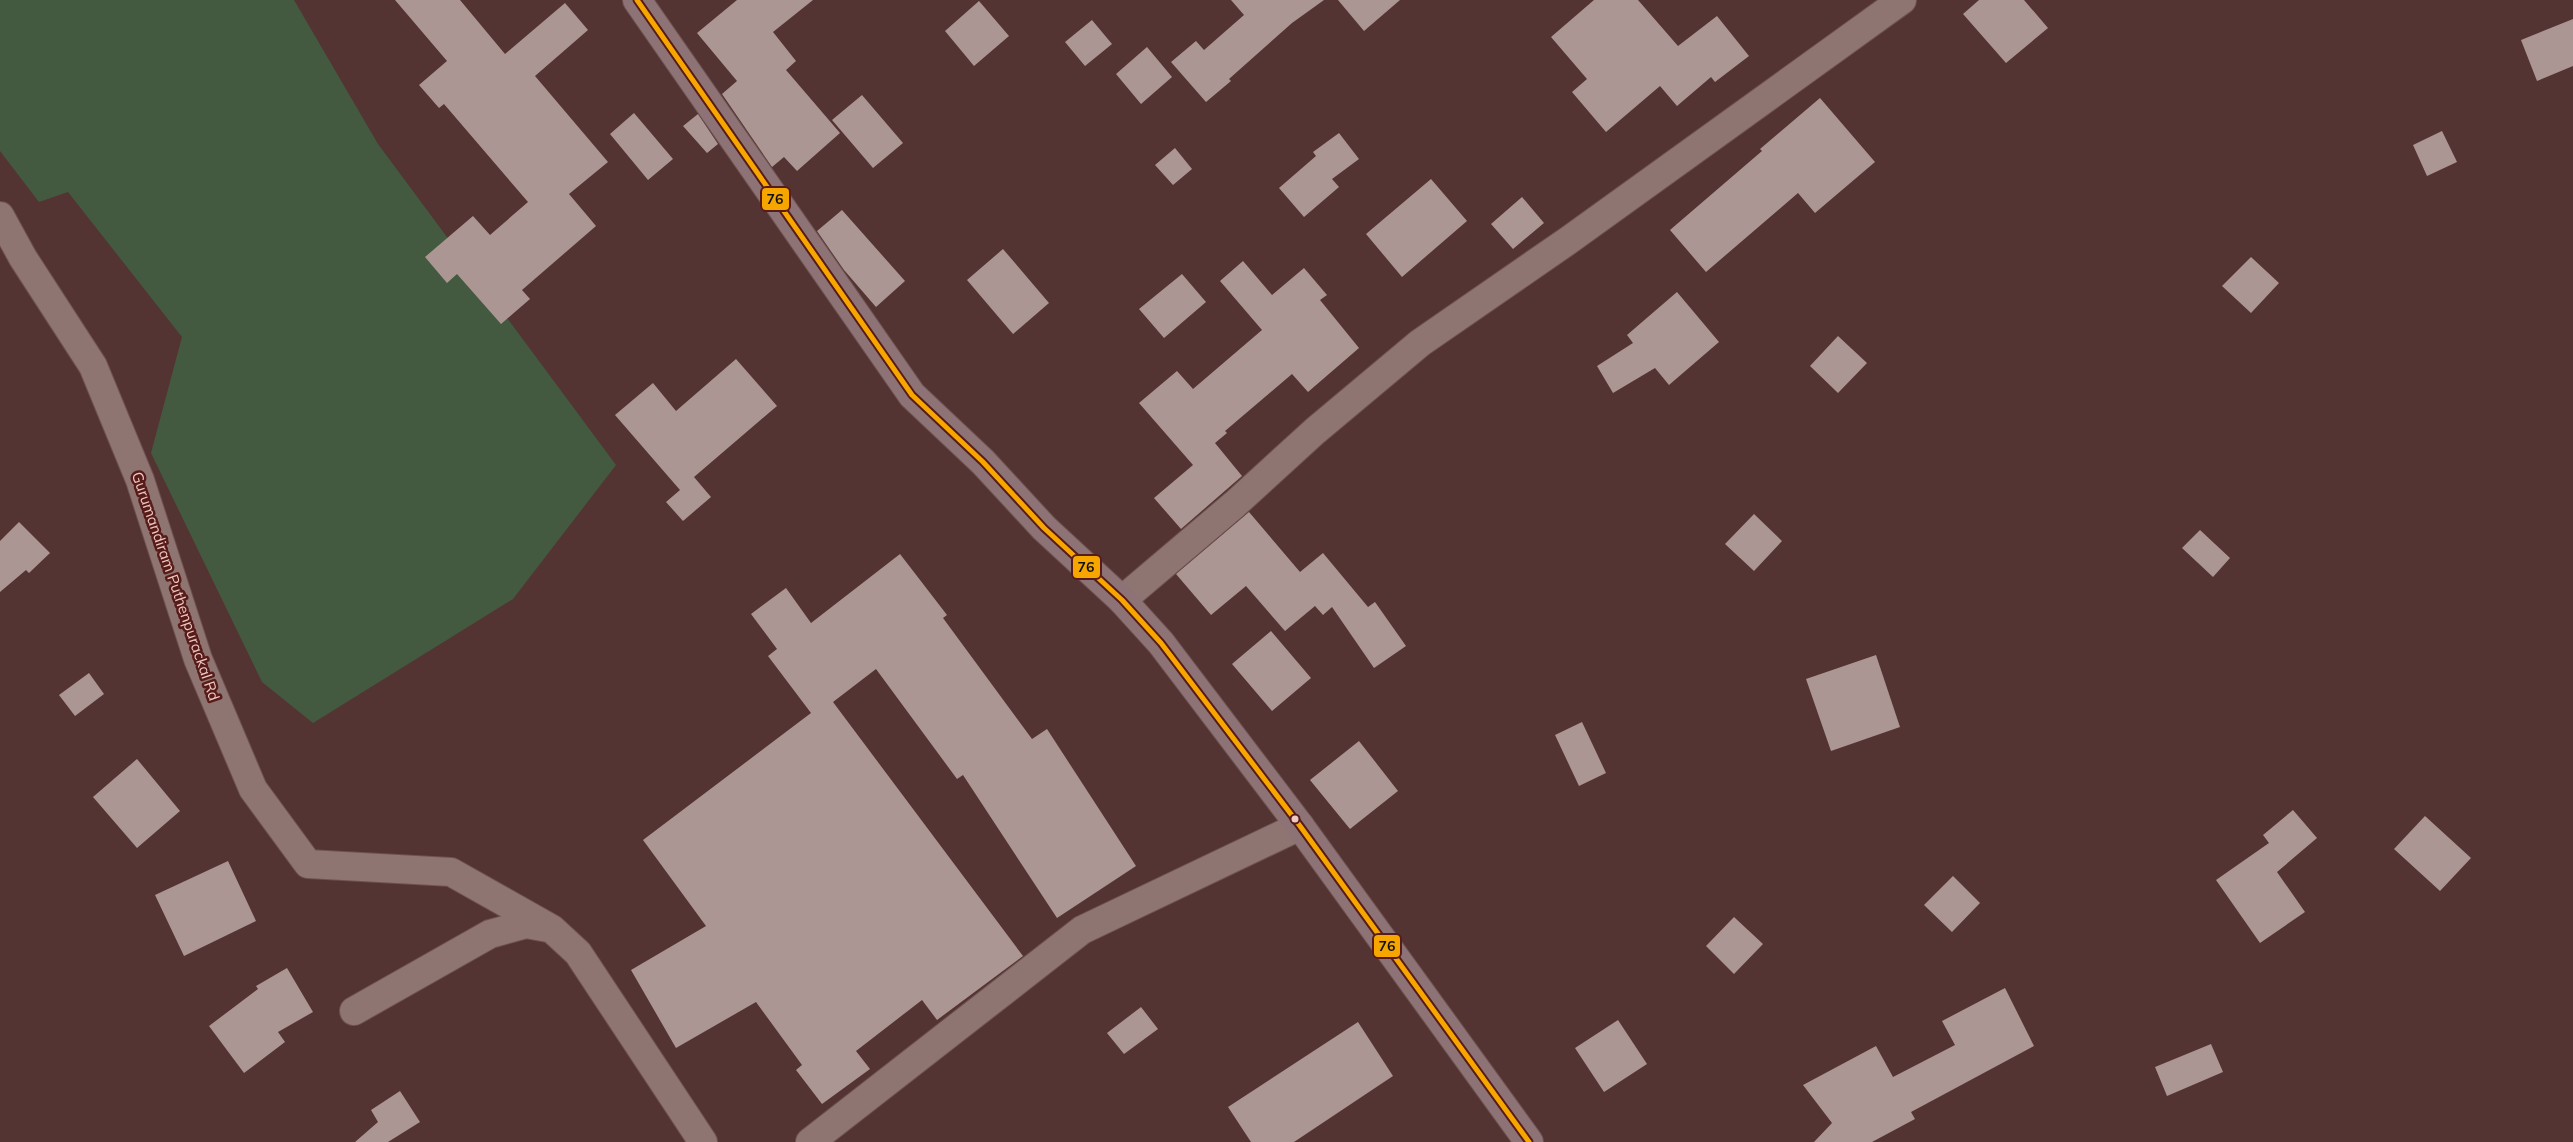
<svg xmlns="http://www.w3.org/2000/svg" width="2573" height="1142" font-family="Mulish,sans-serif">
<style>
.green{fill:#435a40}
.building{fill:#ab9694}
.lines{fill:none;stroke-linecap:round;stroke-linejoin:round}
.minor-casing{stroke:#6e5250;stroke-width:30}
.major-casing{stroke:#6e5250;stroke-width:30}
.minor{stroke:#8e7572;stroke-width:28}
.major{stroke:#8d7375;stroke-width:28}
.bus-1-casing{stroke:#571c19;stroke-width:9}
.bus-1{stroke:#f7a600;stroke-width:5}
.bus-dot{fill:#efc9c4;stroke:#571c19;stroke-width:2}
.labels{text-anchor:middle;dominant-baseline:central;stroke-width:5;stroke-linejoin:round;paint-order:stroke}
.street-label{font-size:15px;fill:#efc9c4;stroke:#571c19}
.line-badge{stroke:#571c19;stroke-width:2}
.pale-badge-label{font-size:14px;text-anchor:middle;font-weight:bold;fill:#111}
</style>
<rect width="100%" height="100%" fill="#543432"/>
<path class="green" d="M 0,0 L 294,0 L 378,144 L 616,465 L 513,599 L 313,723 L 262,682 L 151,453 L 182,337 L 68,192 L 39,202 L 0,151 Z"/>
<path class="building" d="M 395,0 L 460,0 L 505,54 L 565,3 L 588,30 L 535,76 L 608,162 L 569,194 L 596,226 L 522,290 L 530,299 L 501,324 L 457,274 L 447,283 L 425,257 L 473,216 L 490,235 L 528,202 L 444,104 L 439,108 L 419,85 L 447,61 Z
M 737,0 L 813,0 L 773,32 L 796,61 L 786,70 L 840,133 L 797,171 L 784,157 L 772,167 L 722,94 L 737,81 L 697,33 Z
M 1231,0 L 1324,0 L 1292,23 L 1229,79 L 1231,81 L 1206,102 L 1171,62 L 1196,41 L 1204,50 L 1244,15 Z
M 1338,0 L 1400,0 L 1364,31 Z
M 1594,0 L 1638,0 L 1678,46 L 1717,16 L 1749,56 L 1715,82 L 1711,77 L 1677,106 L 1660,86 L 1606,132 L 1572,92 L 1587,79 L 1551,37 Z
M 1979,0 L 2024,0 L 2048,28 L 2006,63 L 1963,14 Z
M 979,1 L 1009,36 L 974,66 L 945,31 Z
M 2573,19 L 2573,66 L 2537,81 L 2521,40 Z
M 1092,20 L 1112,44 L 1085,66 L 1065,42 Z
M 1147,47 L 1172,77 L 1141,104 L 1116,74 Z
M 862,95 L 903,143 L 873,168 L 832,120 Z
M 1820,98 L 1875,162 L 1815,213 L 1798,193 L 1706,272 L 1670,230 L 1762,151 L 1760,149 Z
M 634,113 L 673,159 L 648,180 L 610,134 Z
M 698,114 L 718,144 L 707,153 L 683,126 Z
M 2442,131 L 2457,162 L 2427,176 L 2413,145 Z
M 1339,133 L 1359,159 L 1332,179 L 1339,187 L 1304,217 L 1279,188 L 1316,156 L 1313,152 Z
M 1175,148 L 1192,169 L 1173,185 L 1155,165 Z
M 1431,179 L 1467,221 L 1402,277 L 1366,234 Z
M 1522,197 L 1544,223 L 1513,249 L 1491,224 Z
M 842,210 L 905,281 L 876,307 L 844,270 L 817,231 Z
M 1003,249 L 1049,303 L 1013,334 L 967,280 Z
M 2251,257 L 2279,283 L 2251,313 L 2222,286 Z
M 1243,261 L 1272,295 L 1304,268 L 1327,295 L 1320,300 L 1359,348 L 1308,392 L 1292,374 L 1225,431 L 1227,433 L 1215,443 L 1242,476 L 1181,529 L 1154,498 L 1193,465 L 1139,403 L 1177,371 L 1193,389 L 1262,330 L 1220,281 Z
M 1182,274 L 1206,302 L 1164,338 L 1139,309 Z
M 1677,292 L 1719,342 L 1669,385 L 1655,368 L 1613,393 L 1597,366 L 1633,343 L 1627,335 Z
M 1838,336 L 1867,363 L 1838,393 L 1810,366 Z
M 736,359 L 777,406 L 694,477 L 711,497 L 683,521 L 666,502 L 680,490 L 615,415 L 653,383 L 676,411 Z
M 1249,512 L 1300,572 L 1323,553 L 1368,607 L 1375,602 L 1406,646 L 1374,668 L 1332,607 L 1323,615 L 1315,606 L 1285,631 L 1246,586 L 1211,615 L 1176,574 Z
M 1754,514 L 1782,541 L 1754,571 L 1725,544 Z
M 19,522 L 50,553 L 29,573 L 26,570 L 0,592 L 0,541 Z
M 2200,530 L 2230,558 L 2213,577 L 2182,548 Z
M 900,554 L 947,615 L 943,618 L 1032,739 L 1047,729 L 1136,866 L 1057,918 L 963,775 L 957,779 L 876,669 L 833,702 L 1023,956 L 937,1020 L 922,1000 L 856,1051 L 870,1069 L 822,1104 L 796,1070 L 802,1065 L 756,1002 L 676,1048 L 631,970 L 706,926 L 643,840 L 811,713 L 768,656 L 777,649 L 751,614 L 786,588 L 811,623 Z
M 1271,631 L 1311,678 L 1272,711 L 1232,664 Z
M 1876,655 L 1900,727 L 1831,751 L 1806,679 Z
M 89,673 L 104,694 L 75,716 L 59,695 Z
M 1582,722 L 1606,773 L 1579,786 L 1555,735 Z
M 1359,741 L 1398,791 L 1350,829 L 1310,780 Z
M 137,759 L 180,811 L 137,848 L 93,797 Z
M 2293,810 L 2317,838 L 2277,872 L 2305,912 L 2260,943 L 2216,880 L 2269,843 L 2263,835 Z
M 2425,816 L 2471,858 L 2440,891 L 2394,849 Z
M 228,861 L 256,921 L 184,956 L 155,895 Z
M 1953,876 L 1980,903 L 1952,932 L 1924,905 Z
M 1734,917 L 1763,944 L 1734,974 L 1706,946 Z
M 287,968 L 313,1012 L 278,1032 L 285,1042 L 244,1073 L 209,1026 L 258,989 L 256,986 Z
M 2005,988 L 2034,1046 L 1911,1112 L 1915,1119 L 1872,1142 L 1814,1142 L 1832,1123 L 1803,1085 L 1876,1046 L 1893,1077 L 1955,1045 L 1942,1021 Z
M 1141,1007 L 1158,1029 L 1124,1054 L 1107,1033 Z
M 1618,1020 L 1647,1064 L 1604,1092 L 1575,1048 Z
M 1358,1022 L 1393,1076 L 1294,1142 L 1251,1142 L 1228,1107 Z
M 2211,1044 L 2223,1072 L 2167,1096 L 2155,1067 Z
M 400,1091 L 420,1122 L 388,1142 L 355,1142 L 378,1122 L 371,1110 Z"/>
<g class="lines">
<defs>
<path id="minor" d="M 0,216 L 23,258 L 93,366 L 140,480 L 198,659 L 253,789 L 308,864 L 451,872 L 552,929 L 578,953 L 703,1142
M 1122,600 L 1235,504 L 1315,431 L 1420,343 L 1569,240 L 1902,0
M 354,1011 L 490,934 L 526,924 L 548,928
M 810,1142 L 1082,930 L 1300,826"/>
<path id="major" d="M 637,0 L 912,395 L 983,462 L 1044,528 L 1122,600 L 1161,643 L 1300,826 L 1529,1142"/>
</defs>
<use href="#minor" class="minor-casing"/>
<use href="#major" class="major-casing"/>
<use href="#minor" class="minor"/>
<use href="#major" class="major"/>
<defs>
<path id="bus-1" d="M 637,0 L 912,395 L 983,462 L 1044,528 L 1122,600 L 1161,643 L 1300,826 L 1529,1142"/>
</defs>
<use href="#bus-1" class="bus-1-casing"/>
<use href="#bus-1" class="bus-1"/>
</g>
<circle class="bus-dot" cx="1295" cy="819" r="4.5"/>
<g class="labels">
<g class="street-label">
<text transform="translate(176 586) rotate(71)">Gurumandiram Puthenpurackal Rd</text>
</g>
</g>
<g class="line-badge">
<rect x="761" y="187" width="29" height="24" rx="5" fill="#f7a600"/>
<rect x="1072" y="555" width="29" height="24" rx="5" fill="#f7a600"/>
<rect x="1373" y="934" width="28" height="24" rx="5" fill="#f7a600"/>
</g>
<g class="pale-badge-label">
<text x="775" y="204">76</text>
<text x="1086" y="572">76</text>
<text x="1387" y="951">76</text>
</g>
</svg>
